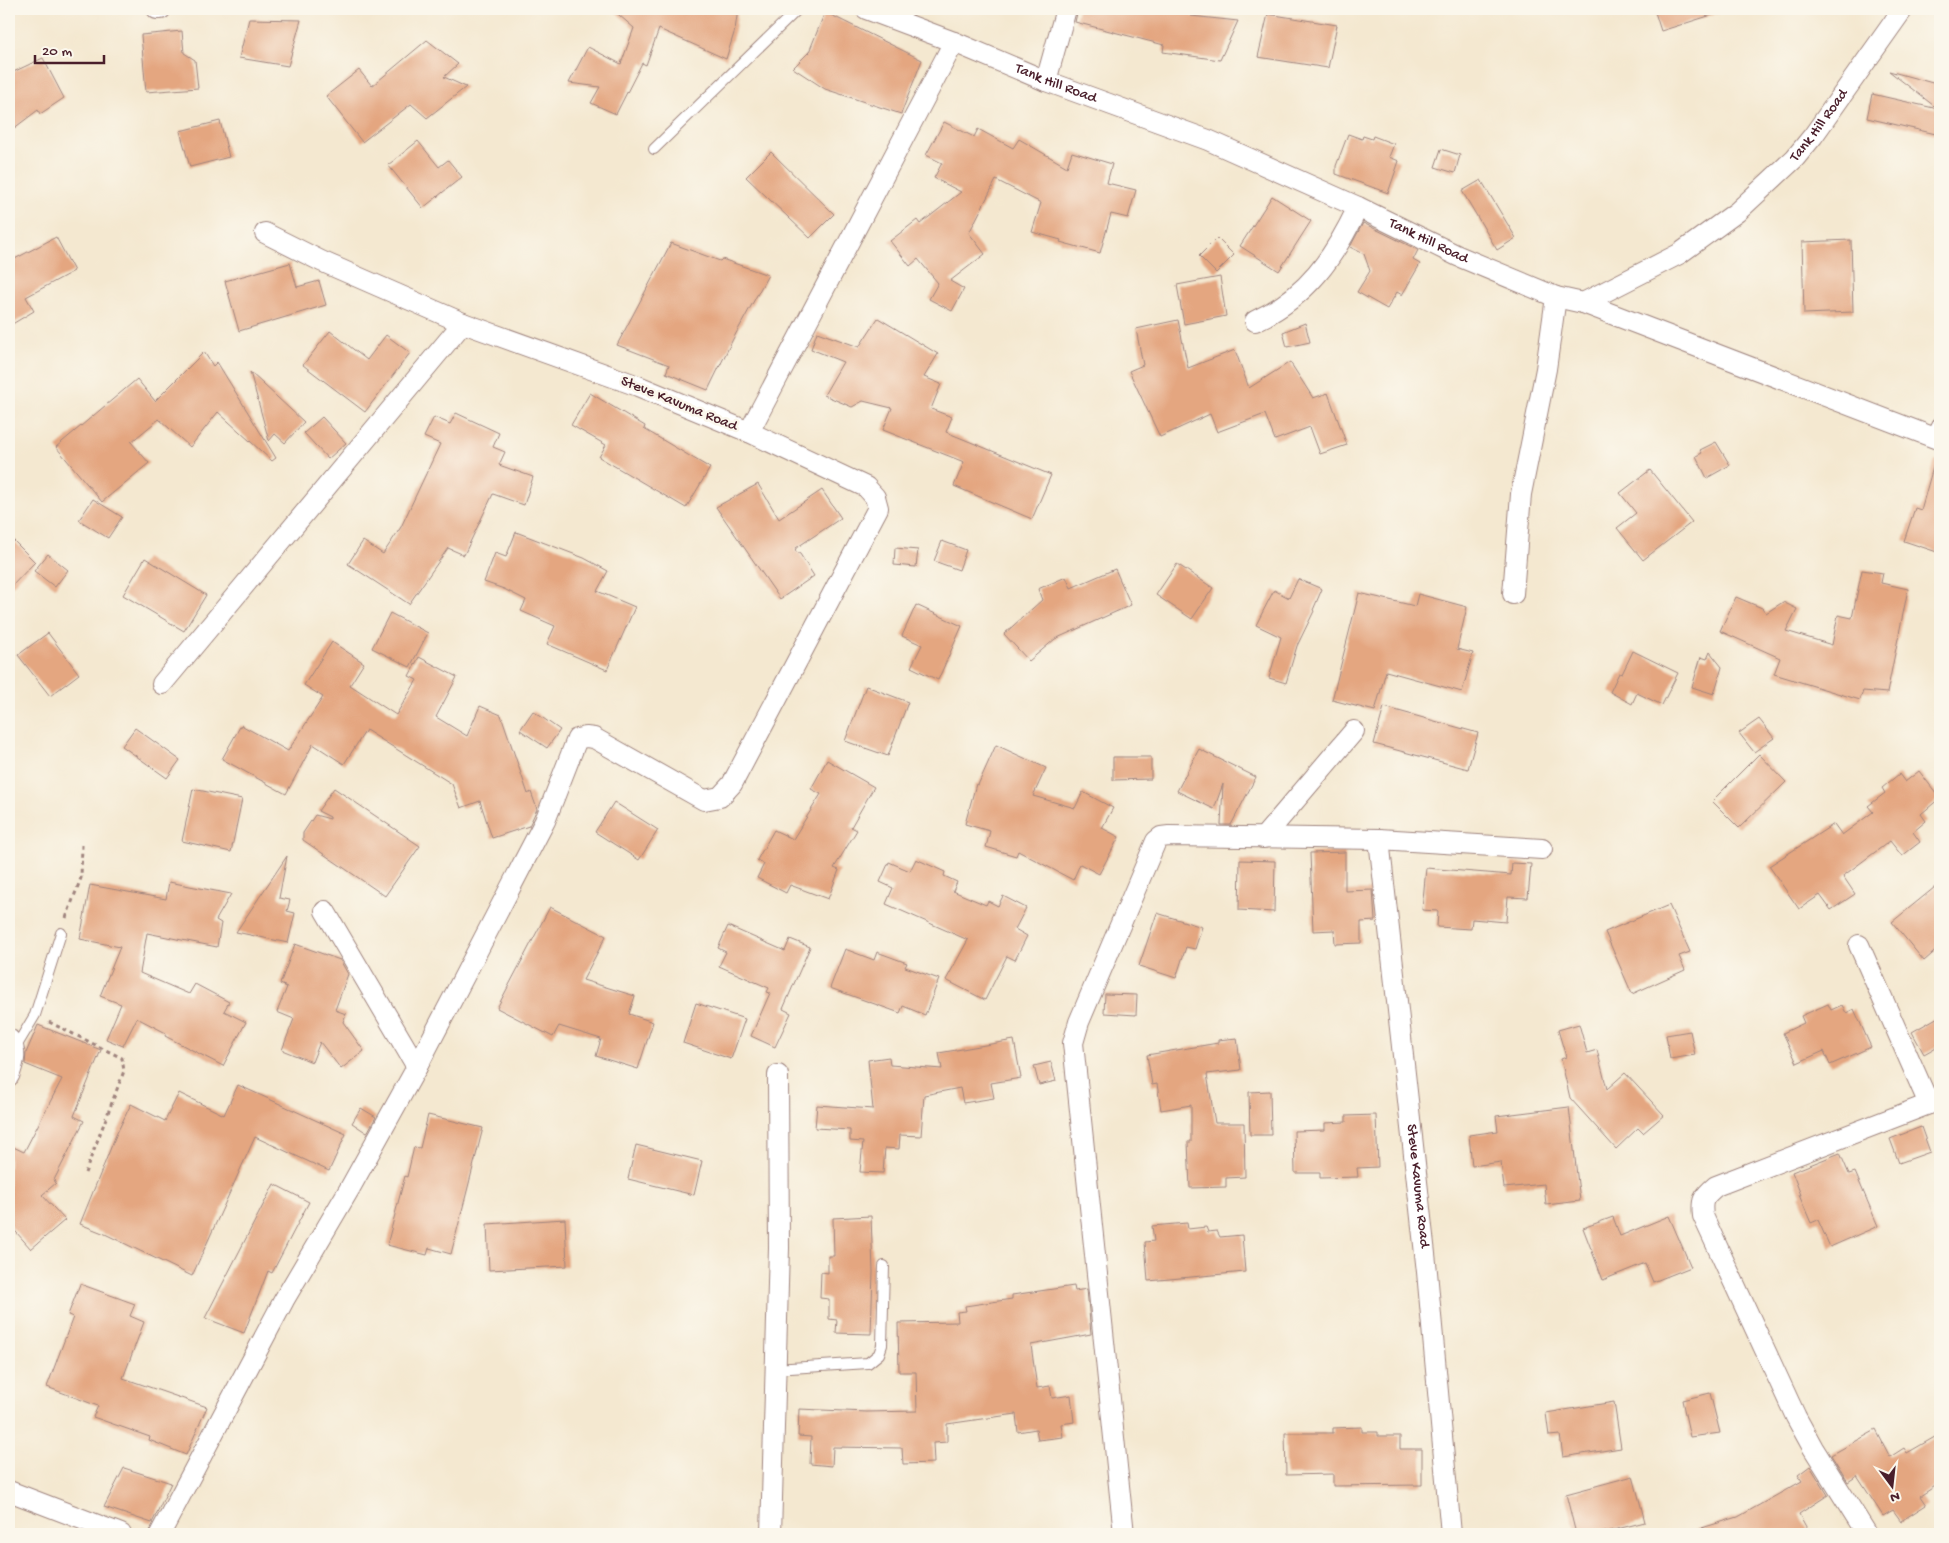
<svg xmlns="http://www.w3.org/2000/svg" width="1949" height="1543" font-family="'Gochi Hand',sans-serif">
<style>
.building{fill:#e4a680}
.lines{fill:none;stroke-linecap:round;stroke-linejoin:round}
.lane-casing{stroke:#9f847e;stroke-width:12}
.street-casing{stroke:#9f847e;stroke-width:22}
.path{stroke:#9f847e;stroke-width:3;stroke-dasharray:4 4;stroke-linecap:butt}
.lane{stroke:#fff;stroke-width:10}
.street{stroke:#fff;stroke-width:20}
.labels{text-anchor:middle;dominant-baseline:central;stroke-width:5;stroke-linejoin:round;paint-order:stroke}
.street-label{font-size:15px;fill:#4a1f2b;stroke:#fbf7ec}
</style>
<rect width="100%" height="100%" fill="#fbf7ec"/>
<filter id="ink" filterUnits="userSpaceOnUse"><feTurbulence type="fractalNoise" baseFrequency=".02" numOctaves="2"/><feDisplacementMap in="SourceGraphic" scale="10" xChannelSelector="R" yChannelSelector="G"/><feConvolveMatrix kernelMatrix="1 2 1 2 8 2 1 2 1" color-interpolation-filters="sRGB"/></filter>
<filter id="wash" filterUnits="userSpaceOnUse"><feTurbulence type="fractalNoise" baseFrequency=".0096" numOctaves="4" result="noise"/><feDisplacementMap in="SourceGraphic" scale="20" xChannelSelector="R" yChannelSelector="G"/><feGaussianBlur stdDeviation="1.12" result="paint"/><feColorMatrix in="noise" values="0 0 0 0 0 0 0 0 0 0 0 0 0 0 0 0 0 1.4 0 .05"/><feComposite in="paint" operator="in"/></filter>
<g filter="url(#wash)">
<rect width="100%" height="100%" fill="#f4e8d0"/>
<g id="blocks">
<path class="building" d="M 612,9 L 738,9 L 735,30 L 726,59 L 659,29 L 646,65 L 642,63 L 616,114 L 591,103 L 600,87 L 569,83 L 588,47 L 621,64 L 634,28 Z
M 1078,9 L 1192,9 L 1191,16 L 1238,21 L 1220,60 L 1163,52 L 1164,45 L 1075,22 Z
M 1654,9 L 1718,9 L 1718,13 L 1661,31 Z
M 825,12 L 922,60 L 901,114 L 825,89 L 793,68 L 809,52 Z
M 1268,14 L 1337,25 L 1328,68 L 1258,57 Z
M 249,19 L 301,20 L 288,66 L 239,58 Z
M 182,31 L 184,53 L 195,60 L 198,88 L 146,92 L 141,35 Z
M 427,40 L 458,64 L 444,77 L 466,87 L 427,118 L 411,104 L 362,142 L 326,96 L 359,70 L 372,86 Z
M 43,58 L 64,98 L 40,114 L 38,110 L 9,132 L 9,74 Z
M 1889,71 L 1940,85 L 1940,135 L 1867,118 L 1872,94 L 1938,109 Z
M 220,121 L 229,157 L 190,167 L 180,131 Z
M 944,122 L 974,137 L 978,129 L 1013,148 L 1019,139 L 1067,167 L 1072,152 L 1112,164 L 1107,183 L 1136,190 L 1128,218 L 1111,214 L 1100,253 L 1060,242 L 1061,240 L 1032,232 L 1041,203 L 996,180 L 969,233 L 985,254 L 950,281 L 964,289 L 952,311 L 929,299 L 938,283 L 918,259 L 910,266 L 890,241 L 917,220 L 920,224 L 961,192 L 934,178 L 942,163 L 926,155 Z
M 1348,134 L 1362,139 L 1363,136 L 1372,139 L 1373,136 L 1394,144 L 1389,157 L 1399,161 L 1388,193 L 1336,174 L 1336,166 Z
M 418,141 L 439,167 L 448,160 L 462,177 L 423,208 L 388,165 Z
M 1441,149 L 1460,155 L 1455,173 L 1435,167 Z
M 771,152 L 834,214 L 810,238 L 746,177 Z
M 1481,180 L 1516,238 L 1497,250 L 1462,191 Z
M 1272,196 L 1311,221 L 1279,271 L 1240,246 Z
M 1363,223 L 1418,250 L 1413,260 L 1420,264 L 1402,295 L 1397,292 L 1387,309 L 1357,292 L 1370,271 L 1364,254 L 1350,247 Z
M 56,237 L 74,271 L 26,297 L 34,311 L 9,326 L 9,262 Z
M 1217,238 L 1234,255 L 1216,273 L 1199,256 Z
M 1851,240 L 1853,312 L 1804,314 L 1802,242 Z
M 671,243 L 720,261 L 722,259 L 768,275 L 733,339 L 708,390 L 666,373 L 669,365 L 617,345 Z
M 290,263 L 297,287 L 319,281 L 326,305 L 239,331 L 225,281 Z
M 1220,277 L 1226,316 L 1184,324 L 1177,285 Z
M 878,318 L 938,354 L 924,377 L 941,384 L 931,409 L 952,417 L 946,432 L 1051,475 L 1032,519 L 954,486 L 964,462 L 883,430 L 892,408 L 863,401 L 852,407 L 824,395 L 843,362 L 811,349 L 817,332 L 859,347 Z
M 1178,320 L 1188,368 L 1235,350 L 1249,388 L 1290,362 L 1313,398 L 1328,393 L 1347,445 L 1320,454 L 1310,427 L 1275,440 L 1265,414 L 1217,432 L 1210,414 L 1160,437 L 1129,371 L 1143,365 L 1136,329 Z
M 1305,323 L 1310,342 L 1287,347 L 1283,332 Z
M 330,331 L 367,360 L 386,335 L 410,353 L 365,412 L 303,365 Z
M 204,352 L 213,366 L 217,362 L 276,458 L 272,461 L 218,412 L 190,447 L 159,419 L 131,442 L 149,463 L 102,502 L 56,447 L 137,379 L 155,401 Z
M 250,372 L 304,422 L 285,443 L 275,434 L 269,441 Z
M 590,393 L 645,426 L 644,429 L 710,468 L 686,508 L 599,457 L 606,445 L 571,425 Z
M 456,413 L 499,433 L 493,447 L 505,452 L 499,465 L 533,477 L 524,505 L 493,494 L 464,555 L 448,548 L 409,604 L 348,564 L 363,541 L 383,554 L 401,527 L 440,444 L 424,437 L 434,417 L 450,424 Z
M 322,417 L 346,443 L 328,459 L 304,433 Z
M 1716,442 L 1730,465 L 1707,478 L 1696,456 L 1702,453 L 1700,450 Z
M 1935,460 L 1940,461 L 1940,553 L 1904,541 L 1915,508 L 1921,510 Z
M 1650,470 L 1692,522 L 1643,560 L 1617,528 L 1636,513 L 1620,493 Z
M 758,484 L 779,519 L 822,490 L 841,518 L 796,548 L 795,551 L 800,554 L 814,576 L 780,599 L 716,507 Z
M 93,499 L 122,517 L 108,538 L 79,520 Z
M 516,532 L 584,558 L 608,571 L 597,591 L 635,607 L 607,670 L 547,644 L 555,626 L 521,611 L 526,600 L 504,589 L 484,582 L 495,553 L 506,557 Z
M 9,536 L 35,562 L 9,589 Z
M 942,541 L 966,550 L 959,570 L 934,561 Z
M 895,548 L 918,550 L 916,567 L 894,565 Z
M 48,554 L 68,570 L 55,587 L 34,571 Z
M 145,558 L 206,595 L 184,631 L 123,595 Z
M 1177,564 L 1213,588 L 1192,619 L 1156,595 Z
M 1115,569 L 1131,605 L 1055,639 L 1029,661 L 1004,634 L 1042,600 L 1038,589 L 1066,577 L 1071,588 Z
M 1862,570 L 1883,573 L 1881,583 L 1908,589 L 1887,693 L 1863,691 L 1860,700 L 1774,674 L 1780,658 L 1720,631 L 1736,597 L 1762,608 L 1766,613 L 1783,602 L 1797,609 L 1786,631 L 1832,645 L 1838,615 L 1852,618 Z
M 1298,579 L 1322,589 L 1313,610 L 1314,611 L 1297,646 L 1286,683 L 1269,678 L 1281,637 L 1256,625 L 1274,590 L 1289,598 Z
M 1359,593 L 1415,606 L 1418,594 L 1467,607 L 1457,649 L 1473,653 L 1462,692 L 1386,671 L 1375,711 L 1332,700 Z
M 916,605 L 962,626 L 938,680 L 911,667 L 922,645 L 902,636 Z
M 390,613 L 428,633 L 410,667 L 372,648 Z
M 48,633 L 79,674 L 50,696 L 18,655 Z
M 332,642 L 364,663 L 350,685 L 396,715 L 417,680 L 409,676 L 419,657 L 457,677 L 436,717 L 467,736 L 480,706 L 501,715 L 528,794 L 531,792 L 537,809 L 529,826 L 492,838 L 480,801 L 461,808 L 452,784 L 366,730 L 344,764 L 313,744 L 286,794 L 222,759 L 241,725 L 288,751 L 323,697 L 304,685 Z
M 1633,651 L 1678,673 L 1662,705 L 1637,693 L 1632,704 L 1610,692 L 1619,673 L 1622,674 Z
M 1710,652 L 1722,667 L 1714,694 L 1692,687 L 1701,657 L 1707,659 Z
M 866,686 L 908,702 L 888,756 L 845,741 Z
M 1384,707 L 1478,733 L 1468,769 L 1374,744 Z
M 533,711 L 560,730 L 547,748 L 520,730 Z
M 1759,719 L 1774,738 L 1754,752 L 1739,733 Z
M 135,728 L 180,760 L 167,778 L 122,746 Z
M 996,745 L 1046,768 L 1033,796 L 1075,808 L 1083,792 L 1113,808 L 1102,828 L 1119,837 L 1099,874 L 1080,864 L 1073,880 L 1018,851 L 1016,856 L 986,847 L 990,831 L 965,824 L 976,784 L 978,785 Z
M 1199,749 L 1256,777 L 1231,825 L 1221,825 L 1223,784 L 1214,809 L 1177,791 Z
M 1759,754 L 1786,782 L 1739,828 L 1712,801 Z
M 1113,757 L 1151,757 L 1151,779 L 1113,780 Z
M 827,760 L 874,787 L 851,827 L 857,830 L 834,868 L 839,870 L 828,899 L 790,885 L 786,893 L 757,878 L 764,864 L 757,860 L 774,830 L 793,839 L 821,794 L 811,789 Z
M 1919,771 L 1940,798 L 1921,814 L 1926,821 L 1913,832 L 1920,842 L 1902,856 L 1890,841 L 1843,876 L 1855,894 L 1831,910 L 1820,895 L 1799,909 L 1769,866 L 1834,824 L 1842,835 L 1873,812 L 1868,806 L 1885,793 L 1882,788 L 1899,774 L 1905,782 Z
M 334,788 L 420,846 L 385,896 L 303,840 L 303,833 L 315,815 L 330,819 L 330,817 L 318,811 Z
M 193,789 L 242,799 L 231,852 L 182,841 Z
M 614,802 L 658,830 L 639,860 L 595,832 Z
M 1345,852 L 1345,891 L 1373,890 L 1375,921 L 1361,922 L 1361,943 L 1335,944 L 1334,930 L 1313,931 L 1310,853 Z
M 287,856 L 279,898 L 290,900 L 287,911 L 295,913 L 288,943 L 236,932 Z
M 916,859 L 945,872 L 944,876 L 957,882 L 953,891 L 986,905 L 988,901 L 998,906 L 1003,896 L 1026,908 L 1015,929 L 1027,936 L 1015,960 L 1007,956 L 985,1000 L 946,980 L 968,940 L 886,904 L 893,888 L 880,882 L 889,862 L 910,871 Z
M 1240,860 L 1275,861 L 1274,912 L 1239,910 Z
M 1512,863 L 1531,864 L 1528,898 L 1508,897 L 1506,922 L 1472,919 L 1471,929 L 1437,927 L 1438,911 L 1422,910 L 1426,868 L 1511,875 Z
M 169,882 L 231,894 L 216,920 L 221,923 L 217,947 L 147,933 L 140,973 L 189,994 L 195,984 L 229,1002 L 224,1011 L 246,1022 L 223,1066 L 165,1036 L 166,1033 L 137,1018 L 123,1046 L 106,1039 L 121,1004 L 100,996 L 120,947 L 80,939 L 90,885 L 166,899 Z
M 1940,883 L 1940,947 L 1924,961 L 1892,922 Z
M 1669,905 L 1690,952 L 1679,956 L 1685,970 L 1632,994 L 1605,932 Z
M 550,907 L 606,936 L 583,980 L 635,996 L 629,1014 L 653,1022 L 638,1069 L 596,1056 L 601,1039 L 559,1026 L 553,1037 L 497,1008 Z
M 1157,913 L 1202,927 L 1195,949 L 1186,947 L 1176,978 L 1139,966 Z
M 728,926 L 785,951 L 790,939 L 810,947 L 783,1009 L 791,1013 L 775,1047 L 751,1036 L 770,993 L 767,992 L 769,988 L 719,966 L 726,952 L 718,948 Z
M 295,944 L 340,960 L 348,974 L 335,1010 L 346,1014 L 343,1022 L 364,1051 L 341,1069 L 320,1042 L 312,1062 L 282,1050 L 294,1019 L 277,1012 L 287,987 L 280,984 Z
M 845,949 L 874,960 L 877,952 L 907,963 L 905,967 L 939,979 L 925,1015 L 903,1006 L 900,1013 L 830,988 Z
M 1105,994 L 1137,995 L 1136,1015 L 1104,1013 Z
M 696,1003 L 745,1019 L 731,1059 L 683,1043 Z
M 1828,1004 L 1831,1010 L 1842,1005 L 1846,1013 L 1854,1009 L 1871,1047 L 1830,1065 L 1824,1051 L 1797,1063 L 1783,1033 L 1804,1023 L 1801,1016 Z
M 1940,1016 L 1940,1045 L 1924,1054 L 1912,1032 Z
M 1579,1024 L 1587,1053 L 1597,1050 L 1607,1089 L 1625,1073 L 1664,1115 L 1643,1133 L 1638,1128 L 1616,1149 L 1570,1098 L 1561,1059 L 1566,1057 L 1558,1030 Z
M 38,1025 L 101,1050 L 74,1116 L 84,1121 L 54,1180 L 56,1183 L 42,1195 L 65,1220 L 31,1249 L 9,1224 L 9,1145 L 24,1152 L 62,1079 L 25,1064 L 26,1053 Z
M 1690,1031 L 1695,1055 L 1670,1059 L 1666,1035 Z
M 1237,1038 L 1241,1070 L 1207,1074 L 1215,1123 L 1244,1123 L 1245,1177 L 1226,1178 L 1226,1187 L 1190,1188 L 1188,1142 L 1191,1142 L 1191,1105 L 1161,1110 L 1157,1084 L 1152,1085 L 1147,1055 L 1218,1043 L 1218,1040 Z
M 1014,1040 L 1021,1078 L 991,1083 L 994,1098 L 963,1103 L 960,1088 L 924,1095 L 921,1136 L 900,1135 L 899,1149 L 885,1148 L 883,1173 L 860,1172 L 863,1142 L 850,1141 L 850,1130 L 815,1128 L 817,1105 L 873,1109 L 868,1060 L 889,1057 L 890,1065 L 942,1069 L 939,1053 Z
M 1051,1062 L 1056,1081 L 1039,1085 L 1034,1066 Z
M 238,1085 L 346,1134 L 329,1171 L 255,1137 L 192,1276 L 105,1234 L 80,1224 L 116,1135 L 131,1104 L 165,1121 L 179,1093 L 224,1115 Z
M 1270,1091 L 1271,1135 L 1250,1135 L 1249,1092 Z
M 1569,1107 L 1580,1201 L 1546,1205 L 1544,1184 L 1504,1188 L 1501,1162 L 1472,1166 L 1469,1135 L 1498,1131 L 1496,1116 Z
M 361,1108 L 376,1117 L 367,1133 L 352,1123 Z
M 428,1115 L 483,1128 L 451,1254 L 429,1248 L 427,1255 L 387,1245 L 405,1176 L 407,1177 L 414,1147 L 420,1148 Z
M 1376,1115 L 1378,1167 L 1357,1168 L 1358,1177 L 1320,1178 L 1320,1173 L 1295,1173 L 1294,1131 L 1325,1130 L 1325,1123 L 1346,1122 L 1346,1116 Z
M 1921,1127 L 1930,1152 L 1899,1163 L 1890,1139 Z
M 636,1145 L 702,1161 L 694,1195 L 628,1179 Z
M 1840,1153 L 1849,1174 L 1855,1172 L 1878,1226 L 1830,1247 L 1818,1220 L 1811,1223 L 1799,1195 L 1801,1195 L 1792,1172 Z
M 274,1184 L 309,1202 L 272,1273 L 268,1271 L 244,1333 L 205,1318 Z
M 871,1216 L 873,1272 L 871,1334 L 836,1333 L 837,1320 L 829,1319 L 829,1299 L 820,1298 L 821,1272 L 828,1273 L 828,1256 L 834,1256 L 833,1218 Z
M 1669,1216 L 1691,1267 L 1653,1282 L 1645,1263 L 1603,1280 L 1583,1228 L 1613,1217 L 1620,1236 Z
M 565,1219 L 567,1266 L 489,1270 L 487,1224 Z
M 1187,1223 L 1188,1229 L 1206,1227 L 1208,1232 L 1217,1231 L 1220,1237 L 1242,1235 L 1245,1272 L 1148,1281 L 1145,1242 L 1154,1241 L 1152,1226 Z
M 80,1284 L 135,1304 L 130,1316 L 144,1322 L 123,1378 L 207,1407 L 186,1455 L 149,1440 L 150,1437 L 93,1417 L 98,1406 L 47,1387 L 73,1317 L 68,1315 Z
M 1074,1286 L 1075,1291 L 1087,1289 L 1091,1334 L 1031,1345 L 1037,1388 L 1050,1386 L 1052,1398 L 1071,1395 L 1074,1422 L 1061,1424 L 1063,1437 L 1038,1440 L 1036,1429 L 1018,1432 L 1016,1414 L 947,1424 L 947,1442 L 933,1443 L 934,1463 L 903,1464 L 902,1448 L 833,1447 L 832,1466 L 810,1464 L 811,1437 L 798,1436 L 799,1409 L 867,1412 L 917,1411 L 916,1372 L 899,1372 L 898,1323 L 958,1322 L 957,1312 L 966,1311 L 965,1306 L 1012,1299 L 1012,1295 Z
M 1710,1393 L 1720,1433 L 1690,1437 L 1682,1400 Z
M 1614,1402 L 1621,1448 L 1563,1457 L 1560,1435 L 1549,1436 L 1546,1413 Z
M 1362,1427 L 1362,1432 L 1378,1432 L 1378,1436 L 1400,1436 L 1400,1449 L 1422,1449 L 1422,1485 L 1333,1486 L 1333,1474 L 1286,1475 L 1285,1433 L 1333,1433 L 1333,1428 Z
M 1876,1430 L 1890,1457 L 1904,1448 L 1907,1453 L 1940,1434 L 1940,1483 L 1920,1496 L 1926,1505 L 1901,1521 L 1893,1510 L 1883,1516 L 1857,1476 L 1848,1482 L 1831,1455 Z
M 1810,1466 L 1828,1495 L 1799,1514 L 1810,1534 L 1696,1534 L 1695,1530 L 1738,1517 L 1802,1481 L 1798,1475 Z
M 124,1468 L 171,1483 L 152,1523 L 104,1507 Z
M 1633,1476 L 1645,1522 L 1597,1534 L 1576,1534 L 1566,1494 Z"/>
</g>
</g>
<g filter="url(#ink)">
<use href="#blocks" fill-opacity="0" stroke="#9f847e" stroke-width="1"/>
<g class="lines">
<defs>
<path id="lane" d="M 654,149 L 798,9
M 1931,437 L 1940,420
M 14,1050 L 35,1015 L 61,933
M 775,1369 L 868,1363 L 879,1354 L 882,1345 L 884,1266"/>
<g id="street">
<path d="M 157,9 L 161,9"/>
<path id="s1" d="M 866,9 L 954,42 L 1046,81 L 1208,140 L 1358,207 L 1458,256 L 1556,297 L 1583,303 L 1940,440"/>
<path d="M 1046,81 L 1066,9"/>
<path id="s2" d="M 1583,303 L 1679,254 L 1737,212 L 1795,158 L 1813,136 L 1903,9"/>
<path d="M 1255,321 C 1307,297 1334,258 1358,207"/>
<path d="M 749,432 L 954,42"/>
<path d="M 1513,594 L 1521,494 L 1546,369 L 1556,297"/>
<path d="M 162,684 L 463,323"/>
<path d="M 1263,838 L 1354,731"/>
<path id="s3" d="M 1379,839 L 1427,1272 L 1451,1534"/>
<path d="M 325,911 L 417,1067"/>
<path d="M 1859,945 L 1929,1104"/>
<path d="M 9,1039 C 18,1052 14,1062 9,1076"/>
<path d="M 9,1491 L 121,1534"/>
<path d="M 160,1534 L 284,1300 L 350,1188 L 417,1067 L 545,821 L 577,739 L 586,737 L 594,738 L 704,800 L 720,797 L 732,784 L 878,508 L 875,497 L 866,487 L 749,432 L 638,386 L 463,323 L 321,261 L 265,233"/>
<path d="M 771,1534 L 779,1248 L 778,1075"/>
<path d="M 1124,1534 L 1073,1043 L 1079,1022 L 1156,841 L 1161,837 L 1169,836 L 1379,839 L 1542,849"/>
<path d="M 1867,1534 L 1813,1448 L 1796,1417 L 1703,1216 C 1701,1200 1703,1197 1716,1186 L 1929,1104 L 1940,1097"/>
</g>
</defs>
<use href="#lane" class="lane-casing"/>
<use href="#street" class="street-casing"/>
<path class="path" d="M 66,918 L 81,878 L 82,845
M 49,1022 L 122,1058 L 124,1071 L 85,1173"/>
<use href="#lane" class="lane"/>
<use href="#street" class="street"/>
</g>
</g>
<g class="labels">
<g class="street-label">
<text stroke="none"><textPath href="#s1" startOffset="204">Tank Hill Road</textPath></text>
<text stroke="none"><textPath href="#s2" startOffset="299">Tank Hill Road</textPath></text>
<text stroke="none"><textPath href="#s1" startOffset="609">Tank Hill Road</textPath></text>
<text transform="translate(679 404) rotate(22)">Steve Kavuma Road</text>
<text stroke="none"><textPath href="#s3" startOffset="349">Steve Kavuma Road</textPath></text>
</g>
</g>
<rect width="1949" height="1543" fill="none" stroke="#fbf7ec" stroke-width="30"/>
<g transform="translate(1892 1486) rotate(165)" stroke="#fbf7ec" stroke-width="4" paint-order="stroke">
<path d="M0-4L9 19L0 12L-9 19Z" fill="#4a1f2b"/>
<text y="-8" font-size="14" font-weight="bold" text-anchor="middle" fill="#4a1f2b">N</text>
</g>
<path d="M35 55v8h69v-8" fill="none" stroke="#4a1f2b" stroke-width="2.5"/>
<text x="42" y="55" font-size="15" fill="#4a1f2b" stroke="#fbf7ec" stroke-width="4" paint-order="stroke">20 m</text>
</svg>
